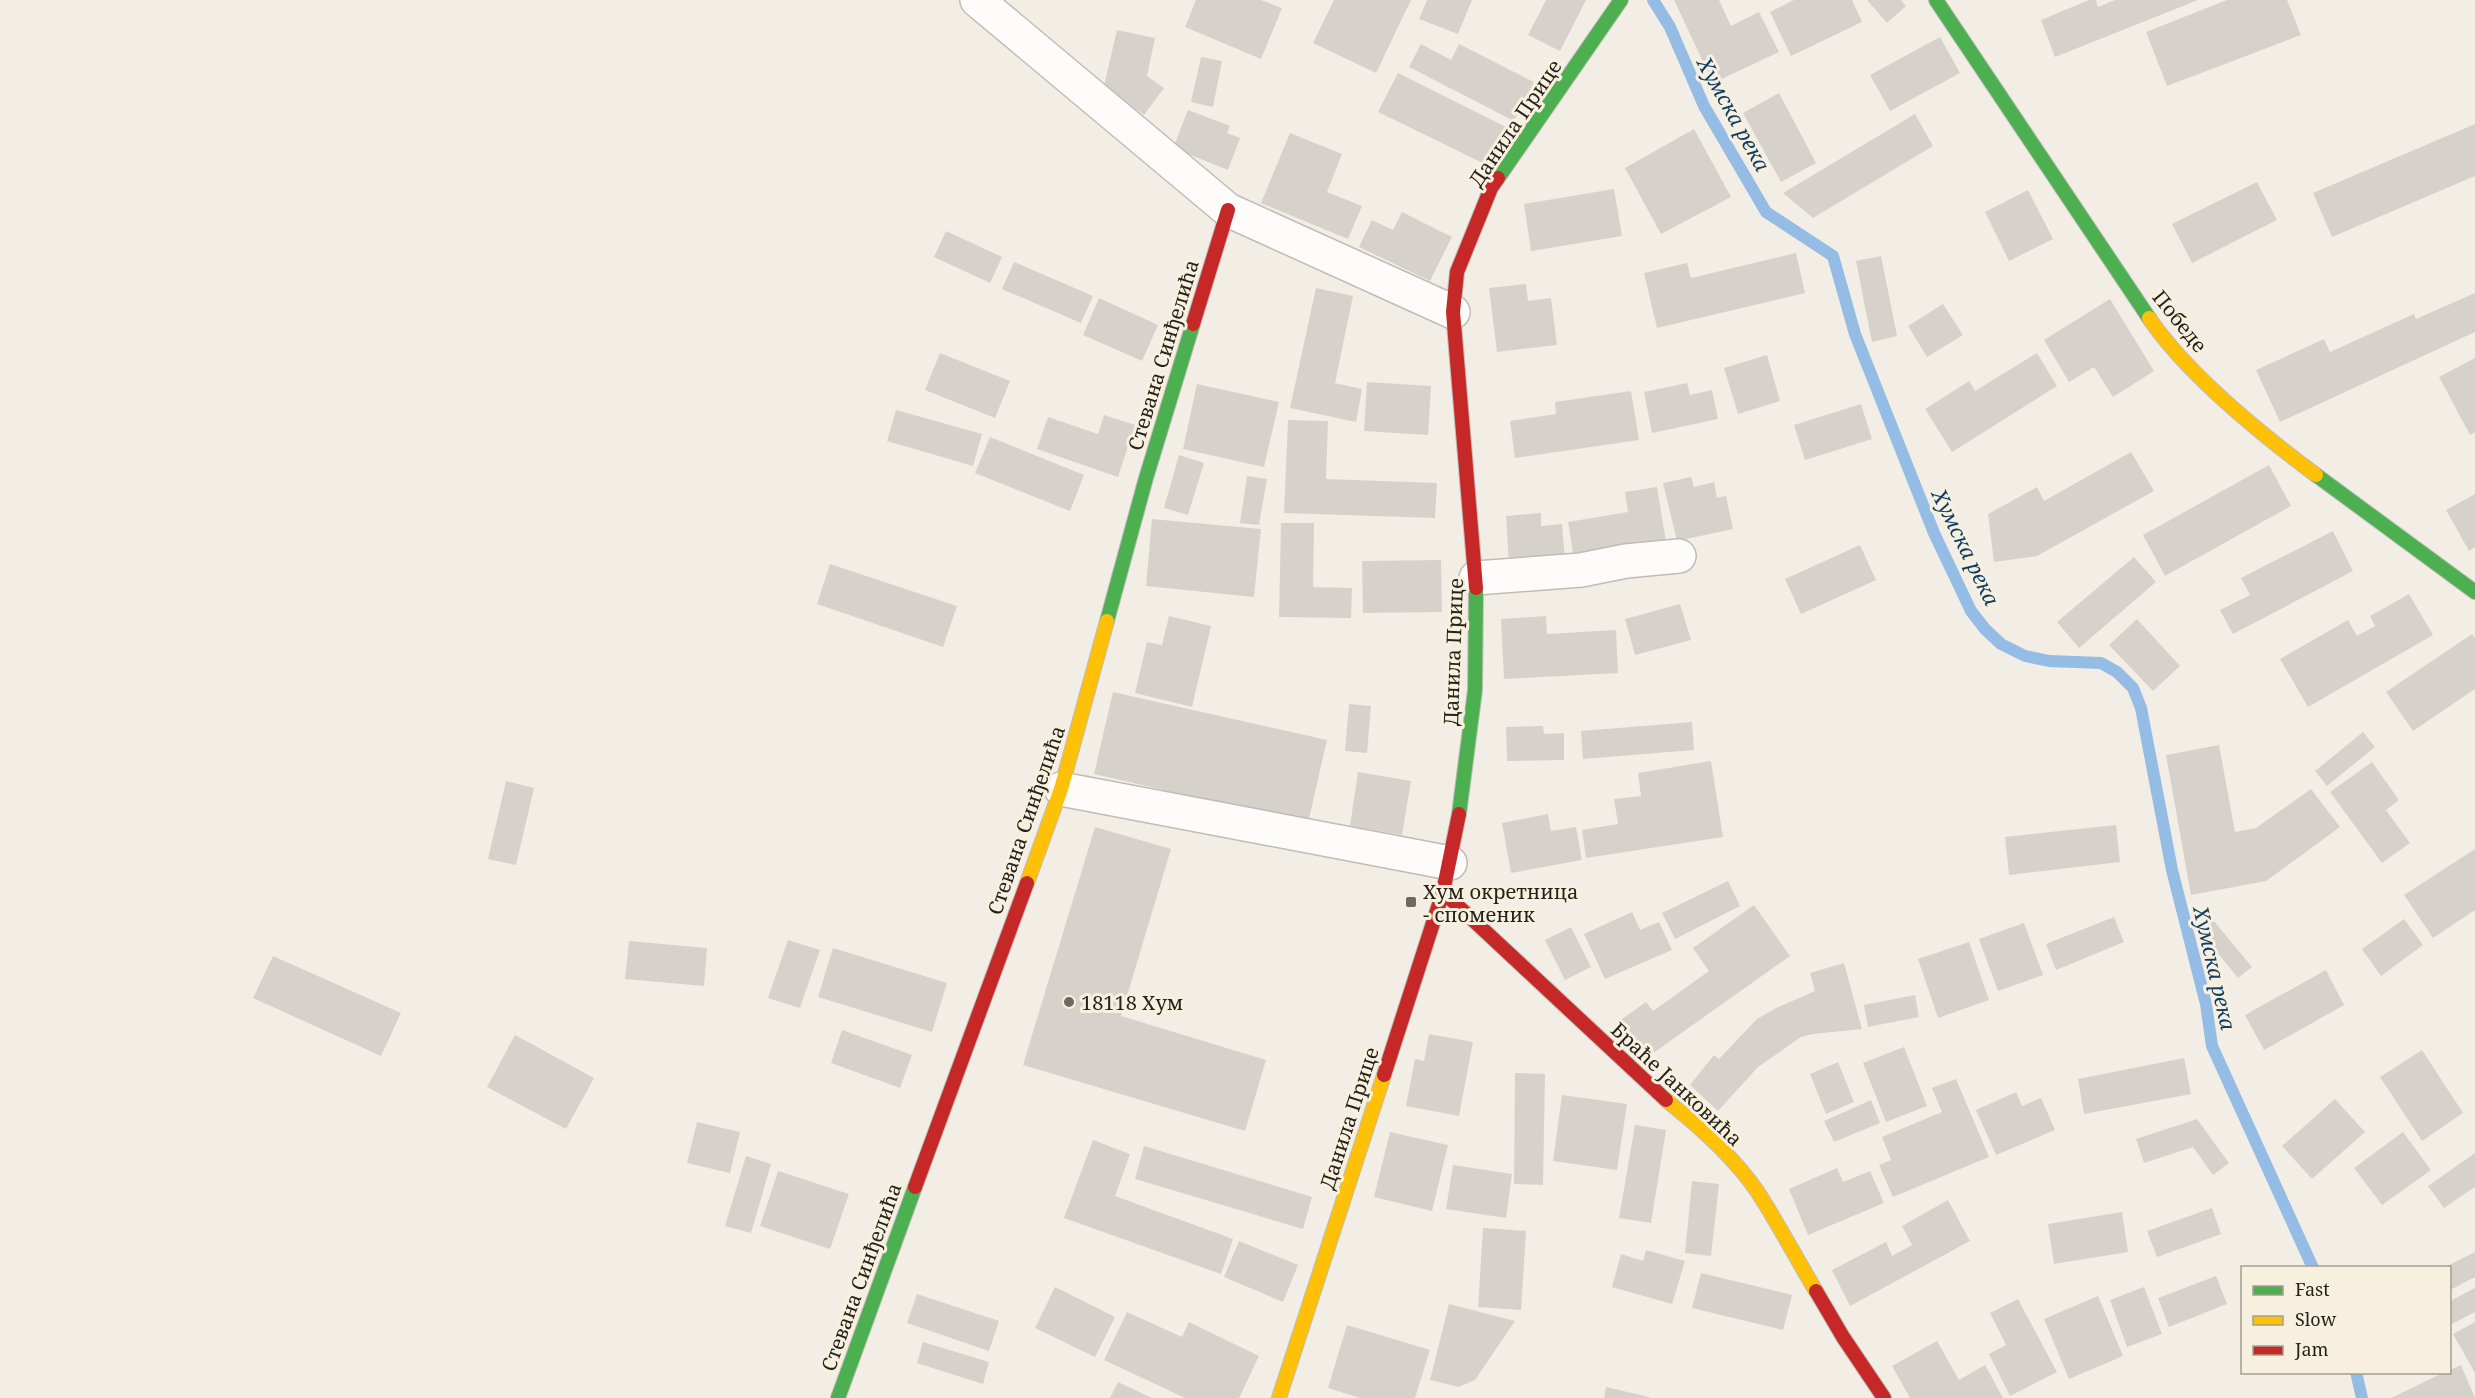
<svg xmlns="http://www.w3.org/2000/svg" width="2475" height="1398" font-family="'Noto Serif',serif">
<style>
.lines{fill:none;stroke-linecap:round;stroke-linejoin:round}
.stream{stroke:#94bce4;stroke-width:12}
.building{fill:#d7d1cc}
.street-casing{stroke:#bfbcb5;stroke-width:36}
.fast-casing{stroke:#bfbcb5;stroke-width:16}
.slow-casing{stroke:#bfbcb5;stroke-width:16}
.jam-casing{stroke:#bfbcb5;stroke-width:16}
.street{stroke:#fdfcfb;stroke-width:33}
.fast{stroke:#4caf50;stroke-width:14}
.slow{stroke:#ffc107;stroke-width:14}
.jam{stroke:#c62828;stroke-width:14}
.poi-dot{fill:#6d6962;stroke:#f8f0df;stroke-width:2}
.labels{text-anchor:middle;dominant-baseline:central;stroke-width:6;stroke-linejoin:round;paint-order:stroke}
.street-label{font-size:20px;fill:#25221c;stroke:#f8f0df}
.poi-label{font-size:20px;fill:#25221c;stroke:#f8f0df;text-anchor:start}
.water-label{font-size:21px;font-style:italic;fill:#123e66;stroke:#f8f0df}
</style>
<rect width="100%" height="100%" fill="#f2eee5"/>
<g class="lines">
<path class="stream" d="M 1653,0 L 1670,27 L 1704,106 L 1766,212 L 1833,256 L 1855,334 L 1934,533 L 1971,611 L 1985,629 L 2001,644 L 2025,656 L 2049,661 L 2101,663 L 2117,672 L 2133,688 L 2141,708 L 2172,870 L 2206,1004 L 2212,1046 L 2313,1268
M 2356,1372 L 2362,1398"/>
</g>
<path class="building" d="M 1196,0 L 1261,0 L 1282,8 L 1261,59 L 1185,27 Z
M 1334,0 L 1411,0 L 1376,73 L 1313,43 Z
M 1427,0 L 1472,0 L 1458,34 L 1419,19 Z
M 1546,0 L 1586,0 L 1560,51 L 1528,35 Z
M 1674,0 L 1719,0 L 1731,26 L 1759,12 L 1779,52 L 1713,83 Z
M 1794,0 L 1852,0 L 1862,22 L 1791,56 L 1770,12 Z
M 1867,0 L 1901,0 L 1906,6 L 1887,23 Z
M 2089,0 L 2096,0 L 2098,7 L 2115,0 L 2198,0 L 2055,57 L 2041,20 Z
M 2227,0 L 2287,0 L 2301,35 L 2167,86 L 2146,32 Z
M 1117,30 L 1155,38 L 1147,76 L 1164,88 L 1144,115 L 1104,86 Z
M 1940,37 L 1960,73 L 1890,111 L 1870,75 Z
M 1421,44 L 1451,60 L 1459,44 L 1534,82 L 1514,121 L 1409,67 Z
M 1201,57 L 1222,61 L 1213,107 L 1191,102 Z
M 1398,73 L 1510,129 L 1491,167 L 1378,112 Z
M 1779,93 L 1816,163 L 1781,182 L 1743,113 Z
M 1188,110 L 1230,126 L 1227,133 L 1240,138 L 1228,170 L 1173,148 Z
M 1915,114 L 1933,146 L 1813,218 L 1783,193 Z
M 2475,124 L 2475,176 L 2332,237 L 2313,193 Z
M 1694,129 L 1731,197 L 1661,234 L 1625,168 Z
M 1290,133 L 1342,154 L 1327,192 L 1362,206 L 1348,239 L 1261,203 Z
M 2257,182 L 2277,220 L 2192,263 L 2172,224 Z
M 1614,189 L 1622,236 L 1531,251 L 1524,204 Z
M 2028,190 L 2053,239 L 2009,261 L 1985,212 Z
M 1402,212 L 1452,237 L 1430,281 L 1359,247 L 1372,220 L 1393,230 Z
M 946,231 L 1002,257 L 990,283 L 934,257 Z
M 1796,253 L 1805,293 L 1657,328 L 1644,273 L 1687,263 L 1691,278 Z
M 1881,256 L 1897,336 L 1872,342 L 1856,261 Z
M 1014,262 L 1093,296 L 1081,323 L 1002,289 Z
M 1526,284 L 1528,301 L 1551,298 L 1557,345 L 1497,352 L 1489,288 Z
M 1316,288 L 1353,296 L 1335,383 L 1362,389 L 1356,422 L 1290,408 Z
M 2475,293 L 2475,332 L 2280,422 L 2256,370 L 2324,339 L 2330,352 L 2414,314 L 2416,319 Z
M 1099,298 L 1158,325 L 1142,361 L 1083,335 Z
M 2110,299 L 2154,371 L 2113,397 L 2094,367 L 2069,382 L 2044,340 Z
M 1943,304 L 1963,335 L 1927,357 L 1908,326 Z
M 940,353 L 1010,381 L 995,418 L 925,390 Z
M 2037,353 L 2057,386 L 1952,452 L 1925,409 L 1969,381 L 1975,391 Z
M 1767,355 L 1780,401 L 1738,414 L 1724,368 Z
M 2475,358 L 2475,432 L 2470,435 L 2439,377 Z
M 1367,382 L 1431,386 L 1428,435 L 1364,431 Z
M 1687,383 L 1690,395 L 1712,390 L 1718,419 L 1652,433 L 1644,392 Z
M 1197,384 L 1279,402 L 1264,467 L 1183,449 Z
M 1631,391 L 1639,440 L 1515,458 L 1510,421 L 1556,414 L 1555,402 Z
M 1861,404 L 1872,439 L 1805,460 L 1794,425 Z
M 896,410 L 982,434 L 973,466 L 887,441 Z
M 1104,415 L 1135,425 L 1118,477 L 1037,449 L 1048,417 L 1098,434 Z
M 1288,420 L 1328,421 L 1326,479 L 1437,483 L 1435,518 L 1284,513 Z
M 990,437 L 1084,475 L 1070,511 L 975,473 Z
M 2131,452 L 2154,491 L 2037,556 L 1994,562 L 1988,514 L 2037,487 L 2044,501 Z
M 1179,455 L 1204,463 L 1188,515 L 1164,508 Z
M 2269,465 L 2291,506 L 2165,576 L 2143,535 Z
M 1247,476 L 1267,479 L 1259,525 L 1240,523 Z
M 1691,477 L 1694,487 L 1714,482 L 1717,498 L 1726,496 L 1733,529 L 1677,541 L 1663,483 Z
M 1657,487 L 1666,542 L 1574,558 L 1568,522 L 1628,512 L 1625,492 Z
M 2475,494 L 2475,547 L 2469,551 L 2446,510 Z
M 1541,513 L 1541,526 L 1562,524 L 1565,560 L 1509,564 L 1506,516 Z
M 1152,519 L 1261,529 L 1254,597 L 1146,586 Z
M 1281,523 L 1314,523 L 1313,587 L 1352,588 L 1351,618 L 1279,617 Z
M 2333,531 L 2353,571 L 2233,634 L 2220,610 L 2250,595 L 2241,578 Z
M 1860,545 L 1876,580 L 1801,614 L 1785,579 Z
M 2134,557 L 2156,582 L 2079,648 L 2057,622 Z
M 1441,560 L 1442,612 L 1363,613 L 1362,561 Z
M 830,564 L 957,606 L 943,647 L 817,604 Z
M 2409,594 L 2433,635 L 2308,707 L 2280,659 L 2348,620 L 2357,636 L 2375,626 L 2370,616 Z
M 1680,604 L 1691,640 L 1635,655 L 1625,619 Z
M 1169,616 L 1211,626 L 1192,707 L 1135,693 L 1147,642 L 1162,645 Z
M 1546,616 L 1547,634 L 1616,630 L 1618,673 L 1504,679 L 1501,619 Z
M 2137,619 L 2180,666 L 2153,691 L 2109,645 Z
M 2472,634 L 2475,638 L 2475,689 L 2413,731 L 2386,692 Z
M 1113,692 L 1327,740 L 1308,823 L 1094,774 Z
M 1349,704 L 1371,706 L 1367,753 L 1345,751 Z
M 1692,722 L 1694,750 L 1583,759 L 1581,731 Z
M 1543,726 L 1544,734 L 1564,733 L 1564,760 L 1507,761 L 1506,727 Z
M 2363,732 L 2375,747 L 2327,786 L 2315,771 Z
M 2219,745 L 2235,832 L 2256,828 L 2311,789 L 2340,827 L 2266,881 L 2191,895 L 2166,755 Z
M 1711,761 L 1723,837 L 1586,858 L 1582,830 L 1618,824 L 1614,799 L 1641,796 L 1638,773 Z
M 2372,762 L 2399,800 L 2386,810 L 2410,843 L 2382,863 L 2330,792 Z
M 1358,772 L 1411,781 L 1402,835 L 1350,826 Z
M 506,781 L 534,788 L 516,865 L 488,859 Z
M 1548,814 L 1551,831 L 1576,827 L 1582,860 L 1511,873 L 1502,823 Z
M 2116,825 L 2120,862 L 2009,875 L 2005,837 Z
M 1095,827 L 1171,849 L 1121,1016 L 1266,1060 L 1245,1131 L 1023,1065 Z
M 2475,849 L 2475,910 L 2433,938 L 2404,895 Z
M 1728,881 L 1740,906 L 1675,939 L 1662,913 Z
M 1754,905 L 1790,956 L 1642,1061 L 1615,1024 L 1646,1002 L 1653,1011 L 1709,971 L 1693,948 Z
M 1632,912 L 1640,930 L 1659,922 L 1672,950 L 1605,979 L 1584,934 Z
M 2114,917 L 2124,942 L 2056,970 L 2046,944 Z
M 2404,919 L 2423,945 L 2381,976 L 2362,949 Z
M 2213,920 L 2252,967 L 2238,978 L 2199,930 Z
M 2024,923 L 2043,975 L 1998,991 L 1979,939 Z
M 1571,927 L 1591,967 L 1565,980 L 1545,940 Z
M 788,940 L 820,950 L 800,1008 L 768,998 Z
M 629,941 L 707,948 L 704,986 L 625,979 Z
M 1969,942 L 1989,1000 L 1938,1018 L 1918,959 Z
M 833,948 L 947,983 L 932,1032 L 818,997 Z
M 273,956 L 401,1013 L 381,1056 L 253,998 Z
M 1844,963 L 1862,1029 L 1813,1034 L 1801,1037 L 1758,1067 L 1718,1111 L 1690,1085 L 1714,1055 L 1719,1059 L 1757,1019 L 1776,1008 L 1815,991 L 1810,973 Z
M 2326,970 L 2344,1005 L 2264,1050 L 2245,1015 Z
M 1915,995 L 1919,1017 L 1868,1027 L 1864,1005 Z
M 842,1030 L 912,1055 L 900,1088 L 831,1063 Z
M 1429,1034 L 1473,1042 L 1459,1116 L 1406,1106 L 1415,1059 L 1424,1061 Z
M 515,1035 L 594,1078 L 566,1129 L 487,1087 Z
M 1904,1047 L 1927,1106 L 1886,1122 L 1863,1063 Z
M 2422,1050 L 2463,1113 L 2422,1141 L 2380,1077 Z
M 2184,1058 L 2191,1094 L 2084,1114 L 2078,1079 Z
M 1838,1062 L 1854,1102 L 1826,1114 L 1810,1074 Z
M 1515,1073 L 1545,1074 L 1543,1185 L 1514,1184 Z
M 1956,1079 L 1989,1157 L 1893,1197 L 1879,1165 L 1891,1160 L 1882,1137 L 1942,1112 L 1932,1088 Z
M 2016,1092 L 2022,1106 L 2041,1098 L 2055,1130 L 1996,1155 L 1976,1110 Z
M 1562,1095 L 1627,1104 L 1617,1170 L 1553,1161 Z
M 2335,1099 L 2365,1132 L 2312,1179 L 2282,1146 Z
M 1871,1100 L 1880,1123 L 1834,1142 L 1824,1121 Z
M 2197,1119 L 2229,1163 L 2213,1175 L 2193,1147 L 2144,1163 L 2136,1139 Z
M 697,1122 L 740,1132 L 730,1173 L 687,1163 Z
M 1635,1125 L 1666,1130 L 1651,1223 L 1619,1218 Z
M 1390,1132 L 1448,1145 L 1432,1211 L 1374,1197 Z
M 2403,1132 L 2431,1170 L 2382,1205 L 2354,1168 Z
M 1093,1140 L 1130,1154 L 1115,1196 L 1233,1239 L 1221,1274 L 1064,1218 Z
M 1144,1146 L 1312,1197 L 1303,1229 L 1135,1179 Z
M 2475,1153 L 2475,1187 L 2444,1208 L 2428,1186 Z
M 746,1156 L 771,1164 L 751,1233 L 725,1226 Z
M 1453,1165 L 1512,1174 L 1506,1218 L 1446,1209 Z
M 1837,1168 L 1843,1182 L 1870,1171 L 1884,1203 L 1808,1235 L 1789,1189 Z
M 778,1171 L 849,1194 L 830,1249 L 760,1226 Z
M 1692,1181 L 1719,1184 L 1711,1256 L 1685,1253 Z
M 1948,1200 L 1970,1241 L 1850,1306 L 1832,1270 L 1886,1242 L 1892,1256 L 1912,1245 L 1902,1226 Z
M 2212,1208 L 2221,1234 L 2157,1257 L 2147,1231 Z
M 2122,1212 L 2128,1252 L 2054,1264 L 2048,1224 Z
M 1483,1228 L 1526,1231 L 1521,1310 L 1478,1307 Z
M 1239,1241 L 1298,1265 L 1283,1302 L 1224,1277 Z
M 1646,1250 L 1685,1261 L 1672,1304 L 1612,1287 L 1621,1254 L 1643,1261 Z
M 2475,1252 L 2475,1277 L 2450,1290 L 2450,1268 L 2443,1268 Z
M 1701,1273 L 1792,1295 L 1783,1330 L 1692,1308 Z
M 2216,1276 L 2227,1304 L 2169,1327 L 2158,1298 Z
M 1055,1287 L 1115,1317 L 1095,1357 L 1035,1328 Z
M 2144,1287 L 2162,1334 L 2127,1347 L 2110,1300 Z
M 2475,1288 L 2475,1312 L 2450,1325 L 2450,1301 Z
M 917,1294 L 999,1321 L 989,1351 L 907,1323 Z
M 2098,1296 L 2123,1356 L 2069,1379 L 2044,1319 Z
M 2018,1299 L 2057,1372 L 2010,1396 L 1989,1354 L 2006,1345 L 1990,1313 Z
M 1449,1304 L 1515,1321 L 1475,1380 L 1459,1387 L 1430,1380 Z
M 1127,1312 L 1182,1337 L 1189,1322 L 1259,1356 L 1239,1398 L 1185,1398 L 1104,1360 Z
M 2475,1322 L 2475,1373 L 2453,1334 Z
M 1347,1325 L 1430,1350 L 1415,1398 L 1360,1398 L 1328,1388 Z
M 1937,1341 L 1959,1380 L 1985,1365 L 2003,1398 L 1910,1398 L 1892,1366 Z
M 923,1342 L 989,1362 L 983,1384 L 917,1363 Z
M 2461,1365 L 2475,1398 L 2391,1398 L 2445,1372 L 2450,1372 L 2450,1370 Z
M 1118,1382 L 1152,1398 L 1110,1398 Z
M 1606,1387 L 1649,1397 L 1649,1398 L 1604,1398 Z"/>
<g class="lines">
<defs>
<path id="street" d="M 977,0 L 1228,210 L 1453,312
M 1476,578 L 1581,570 L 1626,561 L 1679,556
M 1061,789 L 1450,863"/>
<path id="fast" d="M 1936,0 L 2149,318
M 1498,178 L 1621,0
M 2316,475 L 2475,592
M 1107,621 L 1146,478 L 1193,324
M 1459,814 L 1475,690 L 1476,588
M 838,1398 L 915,1187"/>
<path id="slow" d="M 2149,318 C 2187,374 2261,434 2316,475
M 1027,883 L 1061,789 L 1107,621
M 1666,1100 C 1699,1126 1733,1156 1757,1191 C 1778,1223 1796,1258 1816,1291
M 1279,1398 L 1384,1075"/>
<path id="jam" d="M 1193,324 L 1228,210
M 1476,588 L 1453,312 L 1457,272 L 1491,188 L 1498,178
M 1443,892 L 1666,1100
M 1384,1075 L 1443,892 L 1459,814
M 915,1187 L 1027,883
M 1816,1291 L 1843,1337 L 1884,1398"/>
</defs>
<use href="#street" class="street-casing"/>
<use href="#fast" class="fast-casing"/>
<use href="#slow" class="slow-casing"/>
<use href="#jam" class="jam-casing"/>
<use href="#street" class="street"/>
<use href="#fast" class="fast"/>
<use href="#slow" class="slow"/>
<use href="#jam" class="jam"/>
</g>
<g class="poi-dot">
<rect x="1405" y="896" width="12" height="12" rx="3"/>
<circle cx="1069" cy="1002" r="6"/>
</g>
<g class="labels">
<g class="street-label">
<text transform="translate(1515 123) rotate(-56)">Данила Прице</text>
<text transform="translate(2180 321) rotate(51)">Победе</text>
<text transform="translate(1163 355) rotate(-73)">Стевана Синђелића</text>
<text transform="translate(1453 652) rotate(-88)">Данила Прице</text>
<text transform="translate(1026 820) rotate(-71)">Стевана Синђелића</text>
<text transform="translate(1677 1084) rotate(43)">Браће Јанковића</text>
<text transform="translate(1349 1118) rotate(-72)">Данила Прице</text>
<text transform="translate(861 1277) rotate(-70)">Стевана Синђелића</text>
</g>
<g class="poi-label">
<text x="1423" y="891">Хум окретница<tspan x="1423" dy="23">- споменик</tspan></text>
<text x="1081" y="1002">18118 Хум</text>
</g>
<g class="water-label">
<text transform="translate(1734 114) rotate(61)">Хумска река</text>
<text transform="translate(1966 547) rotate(64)">Хумска река</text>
<text transform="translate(2215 968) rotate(77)">Хумска река</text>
</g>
</g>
<rect x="2241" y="1266" width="210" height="108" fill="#f8f0df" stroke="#a49e91" stroke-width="1.5"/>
<rect x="2253" y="1286" width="30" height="9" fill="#4caf50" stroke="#a49e91" stroke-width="1.5"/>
<text x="2295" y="1296" font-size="18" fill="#25221c">Fast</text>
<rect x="2253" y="1316" width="30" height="9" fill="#ffc107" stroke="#a49e91" stroke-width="1.5"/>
<text x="2295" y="1326" font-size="18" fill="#25221c">Slow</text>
<rect x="2253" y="1346" width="30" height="9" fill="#c62828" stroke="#a49e91" stroke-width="1.5"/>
<text x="2295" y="1356" font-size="18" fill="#25221c">Jam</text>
</svg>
